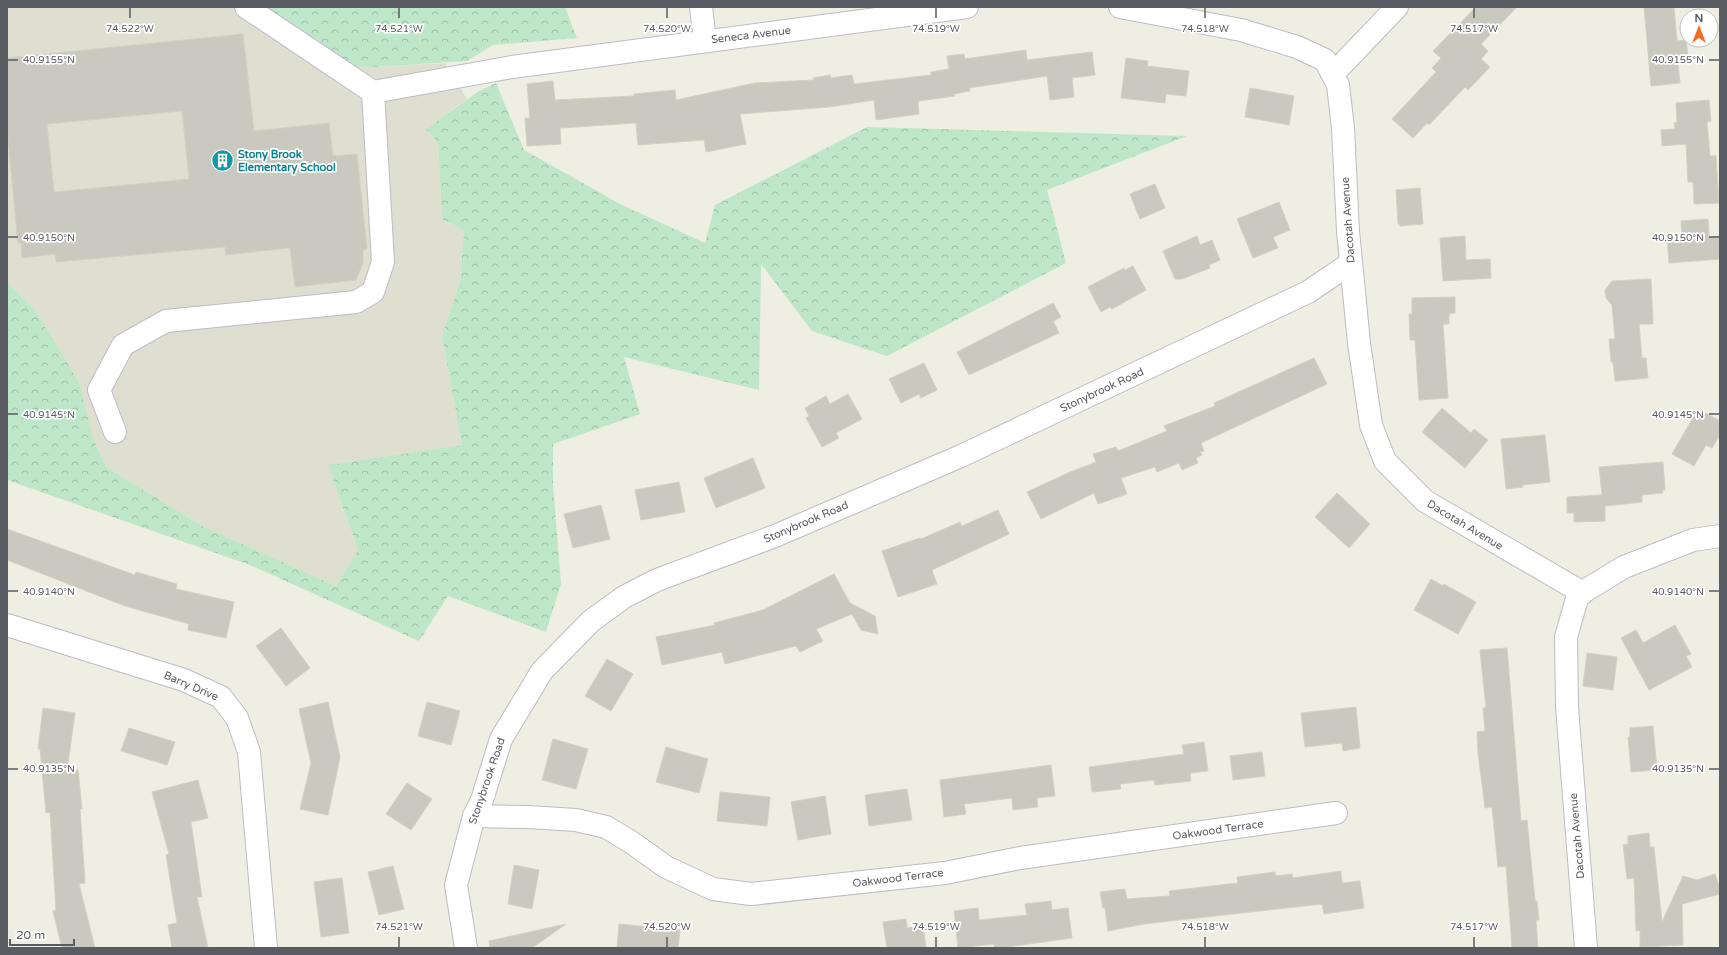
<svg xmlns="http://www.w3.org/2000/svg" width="1727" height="955" font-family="'Varela Round',sans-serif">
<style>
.education{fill:#deded1}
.forest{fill:url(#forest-crowns)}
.building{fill:#c9c9bf;stroke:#d3d2c0;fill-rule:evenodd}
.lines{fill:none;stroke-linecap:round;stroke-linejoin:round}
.minor-casing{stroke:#bcbdc4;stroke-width:24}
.minor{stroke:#fff;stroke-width:22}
.ticks{fill:none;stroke:#5a5c64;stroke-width:1.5}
.labels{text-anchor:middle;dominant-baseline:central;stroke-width:3.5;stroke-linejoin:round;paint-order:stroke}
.street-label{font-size:11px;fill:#5a5c64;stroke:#fff}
.culture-label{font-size:11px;font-weight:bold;fill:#0d838f;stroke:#fff;text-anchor:start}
.ticks-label{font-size:10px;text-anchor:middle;fill:#5a5c64;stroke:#fff;stroke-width:3.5;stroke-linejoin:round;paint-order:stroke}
</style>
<defs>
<pattern id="forest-crowns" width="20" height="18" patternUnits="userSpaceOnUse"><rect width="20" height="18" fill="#bde7c8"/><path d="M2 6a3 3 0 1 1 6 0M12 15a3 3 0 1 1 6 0" fill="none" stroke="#9dbea6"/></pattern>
</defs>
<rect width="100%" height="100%" fill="#eeeee2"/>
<path class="education" d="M 7,7 L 265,7 L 373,67 L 445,63 L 467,99 L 426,129 L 438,142 L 442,219 L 464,230 L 460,282 L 442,336 L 462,445 L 328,465 L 358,550 L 336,586 L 204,527 L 106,467 L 93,438 L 79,382 L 35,310 L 7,282 Z"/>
<path class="forest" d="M 265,7 L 565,7 L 577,38 L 493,45 L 467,61 L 373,67 L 342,65 Z
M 496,83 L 524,150 L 622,205 L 705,243 L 715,205 L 867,127 L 1187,136 L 1047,190 L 1066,263 L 887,356 L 812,331 L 761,264 L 759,390 L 624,357 L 640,414 L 553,444 L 553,485 L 561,584 L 546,632 L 448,596 L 419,641 L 250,565 L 7,480 L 7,282 L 35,310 L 79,382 L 93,438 L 106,467 L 204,527 L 336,586 L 358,550 L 328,465 L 462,445 L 442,336 L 460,282 L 464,230 L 442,219 L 438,142 L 426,129 L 479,91 Z"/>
<path class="building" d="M 1476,7 L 1517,7 L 1481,44 L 1488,51 L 1481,59 L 1490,67 L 1468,90 L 1465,87 L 1429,125 L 1427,123 L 1413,138 L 1392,119 L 1436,72 L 1432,68 L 1441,58 L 1433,51 Z
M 1644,7 L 1674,7 L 1677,41 L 1686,40 L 1689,63 L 1678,64 L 1680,83 L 1651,86 Z
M 243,34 L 254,131 L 329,123 L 333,156 L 357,154 L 367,249 L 363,250 L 363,263 L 356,280 L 295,287 L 290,248 L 226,255 L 225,247 L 56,262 L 55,254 L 22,258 L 21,243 L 18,243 L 7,130 L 7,58 ZM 182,111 L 189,179 L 54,192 L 47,124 Z
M 1026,50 L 1027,60 L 1092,52 L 1095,75 L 1072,78 L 1074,97 L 1050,100 L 1047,76 L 969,88 L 970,91 L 954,94 L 955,96 L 918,101 L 919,114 L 876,120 L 874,100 L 829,107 L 740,114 L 746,144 L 706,152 L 704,140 L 638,145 L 636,123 L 560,128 L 561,144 L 527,146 L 525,118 L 530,118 L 527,84 L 553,81 L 555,100 L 634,96 L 634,94 L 675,90 L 676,100 L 755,83 L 814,80 L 813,78 L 830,75 L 831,78 L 852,75 L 854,84 L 931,75 L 931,72 L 949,69 L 947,56 L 964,54 L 965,59 Z
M 1126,58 L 1148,61 L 1147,66 L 1189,71 L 1186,96 L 1166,94 L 1165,103 L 1121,98 Z
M 1250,88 L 1294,96 L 1289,125 L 1245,117 Z
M 1709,100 L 1711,121 L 1707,122 L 1710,156 L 1716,156 L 1719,203 L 1694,204 L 1693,182 L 1688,182 L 1686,144 L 1662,146 L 1661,130 L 1675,129 L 1674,123 L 1677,122 L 1676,103 Z
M 1155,184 L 1165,208 L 1140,219 L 1130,194 Z
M 1420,188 L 1423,224 L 1400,226 L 1400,224 L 1398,224 L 1396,190 Z
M 1279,202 L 1290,230 L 1273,237 L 1278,248 L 1253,258 L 1237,219 Z
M 1708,219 L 1709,237 L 1720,236 L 1720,259 L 1669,263 L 1667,238 L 1682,237 L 1681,221 Z
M 1197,236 L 1200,245 L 1212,240 L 1220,260 L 1209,265 L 1210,268 L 1182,279 L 1175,279 L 1163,251 Z
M 1465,236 L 1466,260 L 1490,259 L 1491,278 L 1443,281 L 1440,238 Z
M 1133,266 L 1146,290 L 1112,309 L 1110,307 L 1101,312 L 1088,287 L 1124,268 L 1125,270 Z
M 1651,279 L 1653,324 L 1639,324 L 1642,358 L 1646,358 L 1648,378 L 1615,381 L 1613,362 L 1611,362 L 1609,339 L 1615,339 L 1612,305 L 1606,298 L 1605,290 L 1612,281 Z
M 1455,297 L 1455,313 L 1449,314 L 1449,324 L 1443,324 L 1448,398 L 1419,400 L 1415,340 L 1410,340 L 1409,314 L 1412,314 L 1412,298 Z
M 1053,303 L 1061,317 L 1053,321 L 1059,333 L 969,375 L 957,352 Z
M 1314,358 L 1327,384 L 1201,443 L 1204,451 L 1200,452 L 1202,455 L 1196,458 L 1198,463 L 1182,470 L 1179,463 L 1157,472 L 1155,467 L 1121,478 L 1127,494 L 1098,504 L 1094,493 L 1041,519 L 1027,492 L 1068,473 L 1096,462 L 1093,454 L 1116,447 L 1118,451 L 1167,431 L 1164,426 L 1215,406 L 1214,403 Z
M 924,363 L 937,390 L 921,398 L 919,394 L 901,403 L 889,379 Z
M 848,394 L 862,419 L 836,433 L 839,438 L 822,447 L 806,418 L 809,416 L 805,408 L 826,396 L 830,404 Z
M 1442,408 L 1471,433 L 1474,429 L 1488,440 L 1465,468 L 1422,432 Z
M 1698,409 L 1720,421 L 1720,435 L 1712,448 L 1706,445 L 1694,466 L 1672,454 Z
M 1545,435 L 1550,482 L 1522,485 L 1523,487 L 1506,489 L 1501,439 Z
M 753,458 L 765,488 L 716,508 L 704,478 Z
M 1663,462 L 1665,490 L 1662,490 L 1663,493 L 1642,495 L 1642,502 L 1605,506 L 1605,521 L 1574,522 L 1574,513 L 1567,513 L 1567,497 L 1602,495 L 1599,467 Z
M 679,482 L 685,512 L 641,520 L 635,490 Z
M 1337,493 L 1370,524 L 1349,548 L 1315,517 Z
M 601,505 L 610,539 L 573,548 L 564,514 Z
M 998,510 L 1009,534 L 932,570 L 937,584 L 898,597 L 882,551 L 920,538 L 921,539 L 960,522 L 962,526 Z
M 7,529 L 135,575 L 136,572 L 177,584 L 176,589 L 234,602 L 226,638 L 188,630 L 189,624 L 125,606 L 7,560 Z
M 834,574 L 850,603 L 875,616 L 878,634 L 861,630 L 852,614 L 816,629 L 823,641 L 800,652 L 796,646 L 725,664 L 722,652 L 662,665 L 656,637 L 715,625 L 714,623 L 763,610 Z
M 1431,579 L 1443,586 L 1444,584 L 1476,602 L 1458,634 L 1414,610 Z
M 1675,625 L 1691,654 L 1686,656 L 1692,667 L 1649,690 L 1621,638 L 1636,630 L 1643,643 Z
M 281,628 L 310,668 L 286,686 L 256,646 Z
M 1507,648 L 1521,821 L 1527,820 L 1535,901 L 1537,901 L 1539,920 L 1536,920 L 1538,948 L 1512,948 L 1506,866 L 1498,867 L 1492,807 L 1485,808 L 1478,753 L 1477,732 L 1485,731 L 1483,708 L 1486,708 L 1480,650 Z
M 1587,653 L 1617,657 L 1613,690 L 1583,686 Z
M 607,659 L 633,674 L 611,711 L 585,696 Z
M 328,702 L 340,757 L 328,815 L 300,809 L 311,763 L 299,709 Z
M 427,702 L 460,711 L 451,745 L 418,736 Z
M 1356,707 L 1360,748 L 1343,751 L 1342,743 L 1305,747 L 1301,713 Z
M 43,708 L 75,713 L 67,771 L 78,770 L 82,809 L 80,809 L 85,883 L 79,884 L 95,948 L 62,948 L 53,911 L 56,910 L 50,812 L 46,813 L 40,749 L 38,749 Z
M 1653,726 L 1657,770 L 1631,772 L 1628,737 L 1630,737 L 1630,728 Z
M 129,728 L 175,742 L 167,765 L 121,751 Z
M 553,739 L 588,749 L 576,789 L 542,780 Z
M 1204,742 L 1208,771 L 1190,773 L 1191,781 L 1155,785 L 1154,780 L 1120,784 L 1121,789 L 1092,792 L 1089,767 L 1184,754 L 1182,745 Z
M 666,747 L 708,759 L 699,793 L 656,782 Z
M 1262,752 L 1265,776 L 1233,780 L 1230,756 Z
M 1051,765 L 1055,796 L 1037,798 L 1038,807 L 1013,810 L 1012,798 L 964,804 L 966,814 L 944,817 L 940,780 Z
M 198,780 L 208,818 L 191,822 L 202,897 L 197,897 L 208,948 L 172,948 L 168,925 L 177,923 L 166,855 L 169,854 L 152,792 Z
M 407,783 L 432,799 L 411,830 L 386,814 Z
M 907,789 L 912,820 L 869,826 L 865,795 Z
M 720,792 L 770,797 L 767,826 L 717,821 Z
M 825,796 L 831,834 L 798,840 L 791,802 Z
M 1649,833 L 1650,847 L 1654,847 L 1662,922 L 1683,876 L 1697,880 L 1715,874 L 1720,889 L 1720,894 L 1682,904 L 1683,945 L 1640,947 L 1640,930 L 1636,931 L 1634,878 L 1627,879 L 1623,845 L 1628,844 L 1628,836 Z
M 514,865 L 539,870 L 532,909 L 508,904 Z
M 393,866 L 404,909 L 379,915 L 368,872 Z
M 1341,871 L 1342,883 L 1360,881 L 1364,908 L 1324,914 L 1322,904 L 1144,924 L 1108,931 L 1105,908 L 1103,908 L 1100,892 L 1125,889 L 1127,899 L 1170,896 L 1169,891 L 1238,883 L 1237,877 L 1275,872 L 1276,876 L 1292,874 L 1293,878 Z
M 342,878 L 349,933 L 321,937 L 314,882 Z
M 1051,901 L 1052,910 L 1068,908 L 1072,938 L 1000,948 L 995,948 L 994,944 L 958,948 L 954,911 L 978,908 L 979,920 L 1027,915 L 1025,904 Z
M 906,919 L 907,928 L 923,926 L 926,948 L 887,948 L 883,922 Z
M 566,924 L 532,948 L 490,948 L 489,941 Z
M 619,924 L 680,930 L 678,948 L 617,948 Z"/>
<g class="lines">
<defs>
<path id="minor" d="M 246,7 L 373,92 L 512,67 L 967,7
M 701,7 L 705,40
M 1120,7 L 1241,30 L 1297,47 L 1325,60 L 1338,85 L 1343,128 L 1348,231 L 1359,343 L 1371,425 L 1385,461 L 1425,501 L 1583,593
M 1333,74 L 1397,7
M 115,432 L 99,390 L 123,345 L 166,321 L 356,302 L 373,292 L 383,262 L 373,92
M 7,625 L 184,680 L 221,697 L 237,718 L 249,752 L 266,948
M 474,816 L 528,817 L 576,820 L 606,827 L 631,842 L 666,867 L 713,889 L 751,894 L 945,873 L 1020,858 L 1336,813
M 466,948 L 456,885 L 474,816 L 482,800 L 501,739 L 542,671 L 591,621 L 624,597 L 657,580 L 775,536 L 961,456 L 1308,292 L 1351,263
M 1586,948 L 1567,707 L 1566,637 L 1578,595 L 1624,567 L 1693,540 L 1720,536"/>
</defs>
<use href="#minor" class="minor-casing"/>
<use href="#minor" class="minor"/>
</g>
<path class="ticks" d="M 130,8 L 130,18M 399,8 L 399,18M 667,8 L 667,18M 936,8 L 936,18M 1205,8 L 1205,18M 1474,8 L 1474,18M 8,60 L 18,60M 1709,60 L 1719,60M 8,237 L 18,237M 1709,237 L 1719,237M 8,414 L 18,414M 1709,414 L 1719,414M 8,591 L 18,591M 1709,591 L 1719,591M 8,769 L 18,769M 1709,769 L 1719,769M 399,937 L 399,947M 667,937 L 667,947M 936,937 L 936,947M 1205,937 L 1205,947M 1474,937 L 1474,947"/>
<defs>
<symbol id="building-disc" viewBox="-11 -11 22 22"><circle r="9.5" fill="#0f9aa8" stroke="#fff"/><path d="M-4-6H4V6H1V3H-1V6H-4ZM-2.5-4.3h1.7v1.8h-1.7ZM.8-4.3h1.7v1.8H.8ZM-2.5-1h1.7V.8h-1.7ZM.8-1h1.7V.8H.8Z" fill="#fff"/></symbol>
</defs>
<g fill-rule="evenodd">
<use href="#building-disc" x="210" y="148" width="25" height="25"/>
</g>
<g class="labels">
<g class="street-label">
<text transform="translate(751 35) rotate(-7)">Seneca Avenue</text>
<text transform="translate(1348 220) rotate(-94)">Dacotah Avenue</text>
<text transform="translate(1102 390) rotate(-25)">Stonybrook Road</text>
<text transform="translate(806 522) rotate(-23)">Stonybrook Road</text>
<text transform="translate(1465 525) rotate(31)">Dacotah Avenue</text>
<text transform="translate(191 686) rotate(23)">Barry Drive</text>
<text transform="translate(487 781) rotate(-71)">Stonybrook Road</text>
<text transform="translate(1218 830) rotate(-8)">Oakwood Terrace</text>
<text transform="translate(1577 836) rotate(-95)">Dacotah Avenue</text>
<text transform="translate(898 878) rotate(-7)">Oakwood Terrace</text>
</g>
<g class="culture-label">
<text x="238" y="154">Stony Brook<tspan x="238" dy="13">Elementary School</tspan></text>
</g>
</g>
<g class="ticks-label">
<text x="130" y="32">74.522°W</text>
<text x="399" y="32">74.521°W</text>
<text x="667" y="32">74.520°W</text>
<text x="936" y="32">74.519°W</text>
<text x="1205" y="32">74.518°W</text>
<text x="1474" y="32">74.517°W</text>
<text x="49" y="63">40.9155°N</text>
<text x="1678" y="63">40.9155°N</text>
<text x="49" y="241">40.9150°N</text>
<text x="1678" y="241">40.9150°N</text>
<text x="49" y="418">40.9145°N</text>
<text x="1678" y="418">40.9145°N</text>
<text x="49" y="595">40.9140°N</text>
<text x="1678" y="595">40.9140°N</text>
<text x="49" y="772">40.9135°N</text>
<text x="1678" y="772">40.9135°N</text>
<text x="399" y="930">74.521°W</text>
<text x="667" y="930">74.520°W</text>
<text x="936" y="930">74.519°W</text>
<text x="1205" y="930">74.518°W</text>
<text x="1474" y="930">74.517°W</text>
</g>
<rect width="1727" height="955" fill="none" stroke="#5a5c64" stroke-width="16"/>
<g transform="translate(1699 28)"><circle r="19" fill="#ffffff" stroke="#bdbec1"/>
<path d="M0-3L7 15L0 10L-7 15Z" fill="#f26b24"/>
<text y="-6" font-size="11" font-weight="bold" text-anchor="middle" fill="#5a5c64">N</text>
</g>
<path d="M10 939v6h64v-6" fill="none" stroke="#5a5c64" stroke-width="2"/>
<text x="16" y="939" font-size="12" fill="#5a5c64" stroke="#ffffff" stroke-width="3" paint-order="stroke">20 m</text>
</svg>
